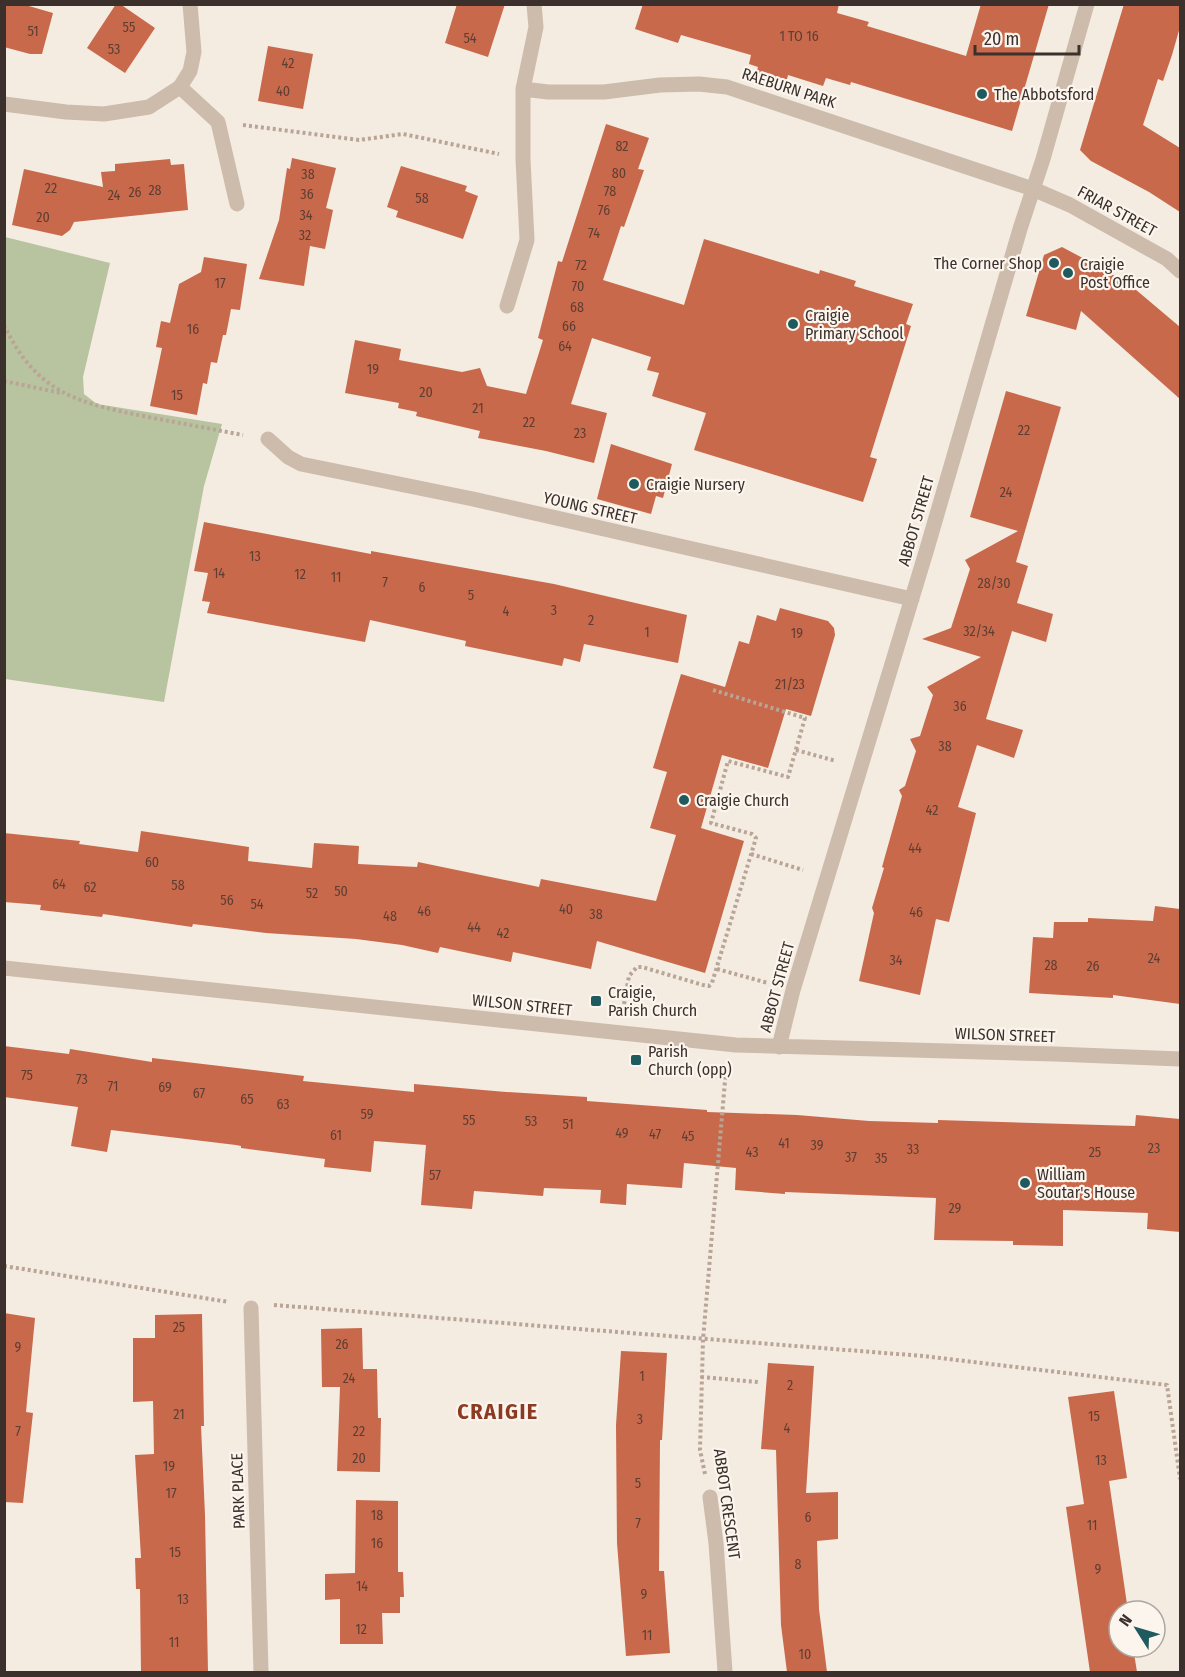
<svg xmlns="http://www.w3.org/2000/svg" width="1185" height="1677" font-family="'Fira Sans Condensed',sans-serif">
<style>
.green{fill:#b8c4a0}
.building{fill:#c8694b}
.lines{fill:none;stroke-linecap:round;stroke-linejoin:round}
.path{stroke:#b9a596;stroke-width:4;stroke-dasharray:3 3;stroke-linecap:butt}
.minor{stroke:#cdbbac;stroke-width:15}
.poi-dot{fill:#1f5a5e;stroke:#fbf5ee;stroke-width:2}
.labels{text-anchor:middle;dominant-baseline:central;stroke-width:4.5;stroke-linejoin:round;paint-order:stroke}
.number-label{font-size:14px;fill:#5e3e33}
.street-label{font-size:16px;fill:#3b302b;stroke:#fbf5ee}
.poi-label{font-size:16px;fill:#3b302b;stroke:#fbf5ee;text-anchor:start}
.district-label{font-size:22px;font-weight:bold;letter-spacing:1.5px;fill:#8c3b22;stroke:#fbf5ee}
</style>
<rect width="100%" height="100%" fill="#f4ebe1"/>
<path class="green" d="M 5,237 L 110,263 L 83,377 L 84,394 L 97,404 L 222,424 L 204,486 L 164,702 L 5,679 Z"/>
<path class="building" d="M 4,4 L 22,4 L 53,13 L 42,54 L 30,54 L 4,47 Z
M 116,4 L 120,4 L 155,28 L 125,73 L 87,48 Z
M 457,4 L 505,4 L 488,57 L 445,43 Z
M 643,4 L 839,4 L 837,13 L 869,22 L 867,26 L 966,56 L 981,4 L 1049,4 L 1012,131 L 851,82 L 850,85 L 826,78 L 823,86 L 788,75 L 786,83 L 756,74 L 758,67 L 749,64 L 751,55 L 681,35 L 678,43 L 635,29 Z
M 1124,4 L 1180,4 L 1180,27 L 1172,55 L 1163,81 L 1158,79 L 1143,125 L 1180,148 L 1180,212 L 1149,192 L 1091,161 L 1080,150 Z
M 268,46 L 313,54 L 303,109 L 258,101 Z
M 606,124 L 649,138 L 638,169 L 644,170 L 624,227 L 621,226 L 603,280 L 684,305 L 704,239 L 819,274 L 820,270 L 856,281 L 854,286 L 913,304 L 906,324 L 911,326 L 870,457 L 877,459 L 863,502 L 694,450 L 706,413 L 652,396 L 659,373 L 647,370 L 651,357 L 592,338 L 571,404 L 607,413 L 594,463 L 546,451 L 478,438 L 480,431 L 416,416 L 417,412 L 398,408 L 399,403 L 345,393 L 355,340 L 401,349 L 399,360 L 462,372 L 480,368 L 487,386 L 526,394 L 543,340 L 538,338 L 558,261 L 562,262 Z
M 292,158 L 336,168 L 326,208 L 333,210 L 325,249 L 310,246 L 304,286 L 259,279 L 279,220 L 287,168 L 290,169 Z
M 170,159 L 171,165 L 184,164 L 188,210 L 74,222 L 70,230 L 62,236 L 12,225 L 24,169 L 103,187 L 101,172 L 115,171 L 115,164 Z
M 401,166 L 467,186 L 465,191 L 478,196 L 463,239 L 396,217 L 398,211 L 387,207 Z
M 1062,247 L 1107,271 L 1135,289 L 1180,327 L 1180,399 L 1081,311 L 1076,330 L 1026,316 L 1044,255 Z
M 204,257 L 247,264 L 240,310 L 231,309 L 226,335 L 223,335 L 217,363 L 211,362 L 207,384 L 203,383 L 197,415 L 150,406 L 162,348 L 156,347 L 161,321 L 170,323 L 179,284 L 201,272 Z
M 1006,391 L 1061,407 L 1016,562 L 1028,566 L 1017,603 L 1053,614 L 1046,642 L 1012,631 L 986,719 L 1023,730 L 1014,758 L 977,745 L 958,807 L 976,813 L 949,922 L 936,919 L 920,995 L 859,981 L 874,913 L 872,908 L 884,868 L 882,867 L 902,796 L 899,790 L 905,786 L 916,751 L 910,739 L 920,736 L 933,695 L 927,687 L 981,657 L 922,639 L 951,628 L 970,569 L 965,560 L 1018,531 L 970,517 Z
M 611,444 L 672,464 L 663,498 L 656,496 L 651,514 L 597,499 Z
M 204,522 L 371,554 L 371,551 L 554,584 L 687,615 L 678,663 L 584,644 L 580,662 L 564,658 L 562,666 L 465,646 L 466,641 L 370,620 L 365,642 L 207,613 L 210,602 L 202,601 L 208,573 L 194,571 Z
M 780,608 L 828,621 L 834,628 L 835,635 L 811,716 L 786,709 L 768,768 L 722,755 L 701,828 L 744,841 L 705,973 L 597,941 L 591,969 L 513,952 L 511,962 L 440,947 L 438,953 L 402,945 L 356,939 L 266,933 L 193,924 L 192,927 L 103,914 L 102,917 L 40,910 L 41,905 L 4,902 L 4,833 L 80,841 L 79,844 L 138,852 L 141,831 L 249,847 L 248,861 L 312,868 L 314,843 L 359,846 L 358,864 L 417,867 L 418,862 L 539,887 L 541,879 L 656,901 L 676,835 L 650,828 L 667,772 L 653,768 L 681,674 L 725,687 L 739,641 L 749,644 L 757,615 L 776,621 Z
M 1155,906 L 1180,909 L 1180,1004 L 1113,995 L 1113,998 L 1029,993 L 1033,937 L 1053,938 L 1054,922 L 1088,922 L 1088,918 L 1153,921 Z
M 4,1046 L 69,1054 L 70,1049 L 152,1062 L 152,1058 L 304,1076 L 303,1081 L 414,1092 L 414,1084 L 506,1092 L 587,1097 L 587,1101 L 707,1110 L 707,1112 L 797,1115 L 869,1121 L 938,1123 L 938,1120 L 1135,1126 L 1136,1115 L 1180,1119 L 1180,1232 L 1147,1229 L 1148,1213 L 1063,1210 L 1063,1246 L 1013,1245 L 1013,1241 L 934,1240 L 936,1198 L 785,1192 L 785,1194 L 735,1190 L 736,1168 L 684,1163 L 682,1188 L 627,1184 L 626,1205 L 600,1203 L 601,1190 L 544,1188 L 543,1196 L 474,1191 L 472,1209 L 421,1205 L 426,1145 L 374,1141 L 371,1172 L 324,1167 L 325,1159 L 241,1148 L 241,1146 L 236,1145 L 111,1130 L 107,1152 L 71,1146 L 78,1107 L 4,1097 Z
M 4,1313 L 35,1318 L 26,1412 L 33,1413 L 23,1503 L 4,1502 Z
M 202,1314 L 204,1426 L 201,1426 L 205,1515 L 208,1672 L 141,1672 L 140,1589 L 136,1589 L 135,1558 L 141,1558 L 135,1455 L 154,1454 L 153,1401 L 133,1402 L 133,1338 L 155,1338 L 155,1315 Z
M 362,1328 L 363,1369 L 377,1369 L 378,1418 L 381,1418 L 380,1472 L 337,1471 L 340,1387 L 322,1387 L 321,1329 Z
M 621,1351 L 667,1353 L 662,1440 L 660,1440 L 659,1571 L 664,1571 L 670,1653 L 626,1656 L 617,1543 L 616,1425 Z
M 768,1363 L 814,1366 L 806,1493 L 838,1492 L 838,1539 L 817,1541 L 819,1609 L 827,1672 L 787,1672 L 781,1625 L 776,1450 L 761,1449 Z
M 1114,1391 L 1127,1478 L 1109,1481 L 1128,1611 L 1119,1611 L 1119,1647 L 1133,1647 L 1137,1672 L 1090,1672 L 1066,1507 L 1084,1504 L 1068,1397 Z
M 356,1500 L 398,1501 L 398,1572 L 403,1572 L 404,1597 L 400,1597 L 400,1613 L 382,1613 L 383,1644 L 340,1644 L 340,1599 L 325,1600 L 325,1574 L 355,1573 Z"/>
<g class="lines">
<path class="path" d="M 243,125 L 359,140 L 403,134 L 499,154
M 4,325 C 37,394 78,403 148,417 C 180,423 211,429 243,435
M 4,381 L 61,393
M 796,750 L 836,761
M 751,854 L 803,870
M 717,969 L 768,983
M 623,1010 L 629,976 L 637,967 L 642,967 L 703,985 L 709,986 L 712,983 L 756,838 L 752,834 L 711,823 L 728,761 L 788,777 L 805,718 L 713,690
M 4,1266 L 229,1302
M 274,1305 L 923,1356 L 1167,1385 L 1180,1479
M 701,1377 L 758,1382
M 705,1474 L 700,1450 L 703,1340 L 726,1069"/>
<path class="minor" d="M 534,4 L 536,27 L 523,89 L 548,92 L 604,92 L 660,85 L 699,84 L 727,87 L 1033,189 L 1070,205 L 1167,259 L 1180,271
M 180,87 L 218,122 L 237,204
M 4,104 L 66,112 L 104,114 L 149,107 L 180,87 L 190,71 L 194,52 L 190,4
M 507,306 L 527,240 L 523,159 L 523,89
M 268,439 L 288,457 L 301,464 L 473,499 L 912,599
M 4,968 L 736,1045 L 1055,1054 L 1180,1059
M 779,1047 L 793,990 L 926,552 L 1020,229 L 1043,159 L 1087,4
M 251,1308 L 261,1672
M 710,1497 L 716,1543 L 725,1672"/>
</g>
<g class="poi-dot">
<circle cx="982" cy="94" r="6"/>
<circle cx="1054" cy="263" r="6"/>
<circle cx="1068" cy="273" r="6"/>
<circle cx="793" cy="324" r="6"/>
<circle cx="634" cy="484" r="6"/>
<circle cx="684" cy="800" r="6"/>
<rect x="590" y="995" width="12" height="12" rx="3"/>
<rect x="630" y="1054" width="12" height="12" rx="3"/>
<circle cx="1025" cy="1183" r="6"/>
</g>
<g class="labels">
<g class="number-label">
<text x="129" y="27">55</text>
<text x="33" y="31">51</text>
<text x="799" y="36">1 TO 16</text>
<text x="470" y="38">54</text>
<text x="114" y="49">53</text>
<text x="288" y="63">42</text>
<text x="283" y="91">40</text>
<text x="622" y="146">82</text>
<text x="619" y="173">80</text>
<text x="308" y="174">38</text>
<text x="51" y="188">22</text>
<text x="155" y="190">28</text>
<text x="610" y="191">78</text>
<text x="135" y="192">26</text>
<text x="307" y="194">36</text>
<text x="114" y="195">24</text>
<text x="422" y="198">58</text>
<text x="604" y="210">76</text>
<text x="306" y="215">34</text>
<text x="43" y="217">20</text>
<text x="594" y="233">74</text>
<text x="305" y="235">32</text>
<text x="581" y="265">72</text>
<text x="220" y="283">17</text>
<text x="578" y="286">70</text>
<text x="577" y="307">68</text>
<text x="569" y="326">66</text>
<text x="193" y="329">16</text>
<text x="565" y="346">64</text>
<text x="373" y="369">19</text>
<text x="426" y="392">20</text>
<text x="177" y="395">15</text>
<text x="478" y="408">21</text>
<text x="529" y="422">22</text>
<text x="1024" y="430">22</text>
<text x="580" y="433">23</text>
<text x="1006" y="492">24</text>
<text x="255" y="556">13</text>
<text x="219" y="573">14</text>
<text x="300" y="574">12</text>
<text x="336" y="577">11</text>
<text x="385" y="582">7</text>
<text x="994" y="583">28/30</text>
<text x="422" y="587">6</text>
<text x="471" y="595">5</text>
<text x="554" y="610">3</text>
<text x="506" y="611">4</text>
<text x="591" y="620">2</text>
<text x="979" y="631">32/34</text>
<text x="647" y="632">1</text>
<text x="797" y="633">19</text>
<text x="790" y="684">21/23</text>
<text x="960" y="706">36</text>
<text x="945" y="746">38</text>
<text x="932" y="810">42</text>
<text x="915" y="848">44</text>
<text x="152" y="862">60</text>
<text x="59" y="884">64</text>
<text x="178" y="885">58</text>
<text x="90" y="887">62</text>
<text x="341" y="891">50</text>
<text x="312" y="893">52</text>
<text x="227" y="900">56</text>
<text x="257" y="904">54</text>
<text x="566" y="909">40</text>
<text x="424" y="911">46</text>
<text x="916" y="912">46</text>
<text x="596" y="914">38</text>
<text x="390" y="916">48</text>
<text x="474" y="927">44</text>
<text x="503" y="933">42</text>
<text x="1154" y="958">24</text>
<text x="896" y="960">34</text>
<text x="1051" y="965">28</text>
<text x="1093" y="966">26</text>
<text x="27" y="1075">75</text>
<text x="82" y="1079">73</text>
<text x="113" y="1086">71</text>
<text x="165" y="1087">69</text>
<text x="199" y="1093">67</text>
<text x="247" y="1099">65</text>
<text x="283" y="1104">63</text>
<text x="367" y="1114">59</text>
<text x="469" y="1120">55</text>
<text x="531" y="1121">53</text>
<text x="568" y="1124">51</text>
<text x="622" y="1133">49</text>
<text x="655" y="1134">47</text>
<text x="336" y="1135">61</text>
<text x="688" y="1136">45</text>
<text x="784" y="1143">41</text>
<text x="817" y="1145">39</text>
<text x="1154" y="1148">23</text>
<text x="913" y="1149">33</text>
<text x="752" y="1152">43</text>
<text x="1095" y="1152">25</text>
<text x="851" y="1157">37</text>
<text x="881" y="1158">35</text>
<text x="435" y="1175">57</text>
<text x="955" y="1208">29</text>
<text x="179" y="1327">25</text>
<text x="342" y="1344">26</text>
<text x="18" y="1347">9</text>
<text x="642" y="1376">1</text>
<text x="349" y="1378">24</text>
<text x="790" y="1385">2</text>
<text x="179" y="1414">21</text>
<text x="1094" y="1416">15</text>
<text x="640" y="1419">3</text>
<text x="787" y="1428">4</text>
<text x="18" y="1431">7</text>
<text x="359" y="1431">22</text>
<text x="359" y="1458">20</text>
<text x="1101" y="1460">13</text>
<text x="169" y="1466">19</text>
<text x="638" y="1483">5</text>
<text x="171" y="1493">17</text>
<text x="377" y="1515">18</text>
<text x="808" y="1517">6</text>
<text x="638" y="1523">7</text>
<text x="1092" y="1525">11</text>
<text x="377" y="1543">16</text>
<text x="175" y="1552">15</text>
<text x="798" y="1564">8</text>
<text x="1098" y="1569">9</text>
<text x="362" y="1586">14</text>
<text x="644" y="1594">9</text>
<text x="183" y="1599">13</text>
<text x="361" y="1629">12</text>
<text x="647" y="1635">11</text>
<text x="174" y="1642">11</text>
<text x="805" y="1654">10</text>
</g>
<g class="street-label">
<text transform="translate(789 88) rotate(18)">RAEBURN PARK</text>
<text transform="translate(1117 211) rotate(29)">FRIAR STREET</text>
<text transform="translate(590 508) rotate(13)">YOUNG STREET</text>
<text transform="translate(916 521) rotate(-74)">ABBOT STREET</text>
<text transform="translate(777 987) rotate(-75)">ABBOT STREET</text>
<text transform="translate(522 1005) rotate(6)">WILSON STREET</text>
<text transform="translate(1005 1035) rotate(2)">WILSON STREET</text>
<text transform="translate(238 1491) rotate(-92)">PARK PLACE</text>
<text transform="translate(727 1504) rotate(82)">ABBOT CRESCENT</text>
</g>
<g class="poi-label">
<text x="994" y="94">The Abbotsford</text>
<text x="1042" y="263" text-anchor="end">The Corner Shop</text>
<text x="1080" y="264">Craigie<tspan x="1080" dy="18">Post Office</tspan></text>
<text x="805" y="315">Craigie<tspan x="805" dy="18">Primary School</tspan></text>
<text x="646" y="484">Craigie Nursery</text>
<text x="696" y="800">Craigie Church</text>
<text x="608" y="992">Craigie,<tspan x="608" dy="18">Parish Church</tspan></text>
<text x="648" y="1051">Parish<tspan x="648" dy="18">Church (opp)</tspan></text>
<text x="1037" y="1174">William<tspan x="1037" dy="18">Soutar's House</tspan></text>
</g>
<g class="district-label">
<text x="498" y="1411">CRAIGIE</text>
</g>
</g>
<rect width="1185" height="1677" fill="none" stroke="#3b302b" stroke-width="12"/>
<g transform="translate(1137 1629) rotate(307)"><circle r="28" fill="#fbf5ee" stroke="#aea6a0" stroke-width="1.5"/>
<path d="M0-4.5L10 22L0 15L-10 22Z" fill="#1f5a5e"/>
<text y="-9" font-size="16" font-weight="bold" text-anchor="middle" fill="#3b302b">N</text>
</g>
<path d="M975 45v9h104v-9" fill="none" stroke="#3b302b" stroke-width="3"/>
<text x="984" y="45" font-size="18" fill="#3b302b" stroke="#fbf5ee" stroke-width="4.5" paint-order="stroke">20 m</text>
</svg>
